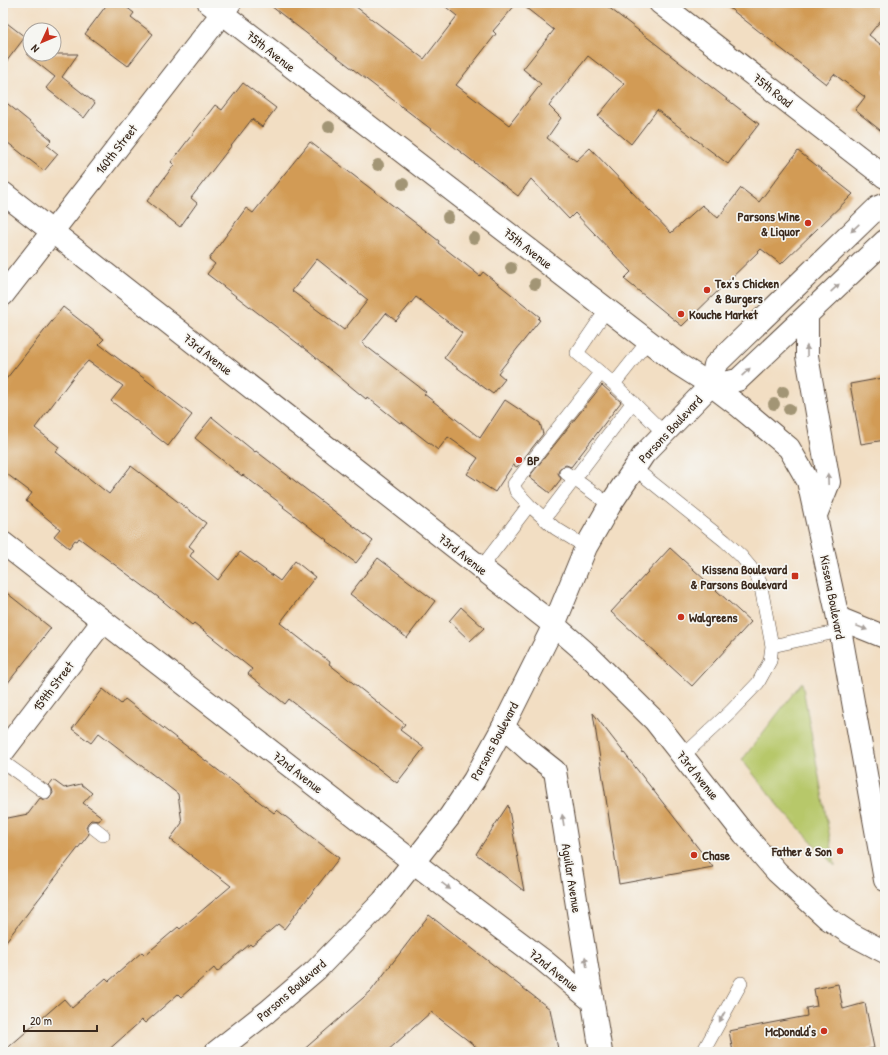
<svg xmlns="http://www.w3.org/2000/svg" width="888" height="1055" font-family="'Patrick Hand',sans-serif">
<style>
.green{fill:#b7c86b;stroke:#797944}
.building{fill:#d29b55;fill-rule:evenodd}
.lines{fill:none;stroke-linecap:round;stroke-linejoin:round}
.lane-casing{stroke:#564537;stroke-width:14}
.street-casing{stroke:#564537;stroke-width:24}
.secondary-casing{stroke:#564537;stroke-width:24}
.lane{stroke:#fff;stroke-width:13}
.street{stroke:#fff;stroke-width:22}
.secondary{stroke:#fff;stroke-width:22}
.tree{fill:#a29575}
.oneway{fill:#a79f9a}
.poi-dot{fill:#c8321e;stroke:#f6f6f2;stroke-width:1.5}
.labels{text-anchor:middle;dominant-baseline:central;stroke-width:3.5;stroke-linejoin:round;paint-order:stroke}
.street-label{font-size:13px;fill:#3b2a1e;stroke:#f6f6f2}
.poi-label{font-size:13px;font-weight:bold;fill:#3b2a1e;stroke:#f6f6f2;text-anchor:start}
</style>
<rect width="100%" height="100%" fill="#f6f6f2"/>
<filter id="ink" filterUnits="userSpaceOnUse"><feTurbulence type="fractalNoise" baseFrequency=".025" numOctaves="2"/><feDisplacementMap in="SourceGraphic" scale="8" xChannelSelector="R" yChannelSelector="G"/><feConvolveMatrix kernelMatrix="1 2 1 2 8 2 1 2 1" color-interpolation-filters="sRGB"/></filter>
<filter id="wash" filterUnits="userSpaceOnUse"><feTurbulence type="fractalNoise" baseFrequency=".012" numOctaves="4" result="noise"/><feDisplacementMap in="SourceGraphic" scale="16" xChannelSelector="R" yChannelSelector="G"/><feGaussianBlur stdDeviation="0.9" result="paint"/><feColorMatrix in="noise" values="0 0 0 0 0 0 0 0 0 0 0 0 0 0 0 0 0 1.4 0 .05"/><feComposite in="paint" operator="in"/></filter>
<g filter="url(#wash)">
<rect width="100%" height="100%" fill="#f2dec3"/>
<path class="green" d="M 802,682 L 835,866 L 784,812 L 742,760 Z"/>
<g id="blocks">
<path class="building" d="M 108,3 L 121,3 L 134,13 L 131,17 L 153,34 L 128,66 L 85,34 Z
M 267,3 L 351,3 L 424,59 L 457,16 L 441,3 L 517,3 L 493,31 L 496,34 L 456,85 L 509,125 L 541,84 L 523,69 L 554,30 L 520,3 L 603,3 L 759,124 L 728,164 L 657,110 L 631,144 L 598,116 L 624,84 L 588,56 L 549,106 L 561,118 L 547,138 L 576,161 L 590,148 L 671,233 L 702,205 L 718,218 L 741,188 L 759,202 L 798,151 L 853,194 L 781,264 L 761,249 L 682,326 L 624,279 L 631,272 L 575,213 L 569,219 L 531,179 L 518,196 Z
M 723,3 L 885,3 L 885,15 L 869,35 L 885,48 L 885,134 L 855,110 L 865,97 L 834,74 L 826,84 Z
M 3,20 L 25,37 L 3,66 Z
M 26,54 L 78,54 L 62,77 L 95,103 L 84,118 L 46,88 L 55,77 Z
M 243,83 L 276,108 L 262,127 L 252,119 L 191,198 L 197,203 L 180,227 L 147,201 L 174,165 L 171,162 L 215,105 L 222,110 Z
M 3,100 L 52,140 L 47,145 L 58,154 L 44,171 L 3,139 Z
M 310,142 L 439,241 L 438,243 L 480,276 L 483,272 L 540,317 L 538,319 L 540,320 L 498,373 L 505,379 L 493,394 L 444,358 L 462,333 L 416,297 L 396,321 L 386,313 L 362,343 L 426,392 L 424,394 L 480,438 L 505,400 L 540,423 L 543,434 L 517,467 L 513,465 L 495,492 L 467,474 L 478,458 L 448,437 L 438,450 L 402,422 L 400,423 L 367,397 L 366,399 L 309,352 L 207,274 L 215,264 L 209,259 L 246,208 L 253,213 ZM 317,259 L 368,300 L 344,330 L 292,291 Z
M 63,307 L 104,339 L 99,344 L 192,415 L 168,446 L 111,401 L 123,386 L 88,361 L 74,376 L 35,428 L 59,447 L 56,452 L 109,494 L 131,466 L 206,523 L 189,546 L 194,550 L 190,556 L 218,580 L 240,552 L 280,581 L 295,561 L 315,577 L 280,623 L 330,662 L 329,664 L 405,724 L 400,730 L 424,748 L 397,783 L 289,699 L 285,704 L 248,674 L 252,669 L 194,623 L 192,625 L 158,597 L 79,538 L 77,541 L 75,540 L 69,548 L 54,536 L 60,529 L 26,501 L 32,493 L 3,471 L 3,383 Z
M 883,378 L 885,388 L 885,440 L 861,444 L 850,384 Z
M 602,385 L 621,402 L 571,467 L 566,465 L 560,468 L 558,473 L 561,479 L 550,493 L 529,477 Z
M 212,417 L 255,452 L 256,451 L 373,541 L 356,563 L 326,541 L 327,540 L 283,507 L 284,506 L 243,475 L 242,476 L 195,438 Z
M 670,548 L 751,622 L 692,686 L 611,612 Z
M 378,558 L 435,601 L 407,638 L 350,594 Z
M 3,590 L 51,628 L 3,689 Z
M 461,607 L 484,628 L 470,641 L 449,621 Z
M 103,689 L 121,704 L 125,699 L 274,813 L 277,810 L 339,858 L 284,929 L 278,924 L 252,946 L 250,944 L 217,972 L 214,968 L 181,997 L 178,994 L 145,1023 L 142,1020 L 106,1052 L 3,1052 L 64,999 L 72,1008 L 106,978 L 109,981 L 142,952 L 145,955 L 178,927 L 180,929 L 231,886 L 170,839 L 182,823 L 178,794 L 99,733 L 91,743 L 72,729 Z
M 593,713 L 713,867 L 619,884 Z
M 53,780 L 64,788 L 81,784 L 92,793 L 83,803 L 102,817 L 99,821 L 91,820 L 88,823 L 86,827 L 89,834 L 3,945 L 3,819 L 28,814 L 40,798 L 44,800 L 49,799 L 53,793 L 52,789 L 49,785 Z
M 508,805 L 524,891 L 476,854 Z
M 429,915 L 550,1009 L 558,1049 L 544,1052 L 483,1052 L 431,1012 L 386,1052 L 301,1052 L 371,991 Z
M 838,984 L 843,1009 L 865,1003 L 874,1048 L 853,1052 L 733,1052 L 729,1031 L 807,1016 L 806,1008 L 817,1006 L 814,989 Z"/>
</g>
</g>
<g filter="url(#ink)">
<use href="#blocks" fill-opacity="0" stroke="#564537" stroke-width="1"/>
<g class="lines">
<defs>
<path id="lane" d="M 607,309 L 577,353 L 614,384 L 648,341
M 614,384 L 664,433
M 634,468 L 725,541 L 741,556 L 751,568 L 760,582 L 772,646 L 770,661 L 758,683 L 731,711 L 683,756
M 566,473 L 610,505
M 529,505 L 516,491 L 514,484 L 601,373
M 544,519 L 633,402
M 481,568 L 529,505 L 555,528 L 586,547
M 772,646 L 840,631
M 3,762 L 45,792
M 94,828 L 103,835
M 703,1052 L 741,983"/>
<path id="street" d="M 209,3 L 678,364 L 711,385
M 660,3 L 885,177
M 3,295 L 230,3
M 3,543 L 443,885 L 543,960 L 592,1001
M 838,618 L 885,637
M 503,727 L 531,752 L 555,771 L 601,1052
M 3,752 L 103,621"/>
<path id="secondary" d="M 3,193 L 554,625 L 584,651 L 655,721 L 744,834 L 777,872 L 827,918 L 851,934 L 885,952
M 807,315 L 807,356 L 829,482 L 816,515
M 711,385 L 740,407 L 789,448 L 808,481 L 838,618 L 885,880
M 711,385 L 738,380 L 885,241
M 216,1052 L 267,1012 L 316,970 L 383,901 L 450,816 L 474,780 L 503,727 L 554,625 L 586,547 L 610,505 L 644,454 L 711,385 L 715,365 L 878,207 L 885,204"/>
</defs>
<use href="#lane" class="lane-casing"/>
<use href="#street" class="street-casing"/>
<use href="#secondary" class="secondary-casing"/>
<use href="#lane" class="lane"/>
<use href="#street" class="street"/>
<use href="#secondary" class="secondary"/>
</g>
<g class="tree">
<circle cx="329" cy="127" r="6"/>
<circle cx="378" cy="165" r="6"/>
<circle cx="403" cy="184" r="6"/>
<circle cx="448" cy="217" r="6"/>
<circle cx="474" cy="238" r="6"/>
<circle cx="511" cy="268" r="6"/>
<circle cx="535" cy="284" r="6"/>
<circle cx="783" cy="392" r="6"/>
<circle cx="774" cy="404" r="6"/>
<circle cx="789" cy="409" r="6"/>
</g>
<defs><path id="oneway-solid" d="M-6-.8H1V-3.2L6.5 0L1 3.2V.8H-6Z"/></defs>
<g class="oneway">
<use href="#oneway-solid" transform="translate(855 228) rotate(136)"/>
<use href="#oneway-solid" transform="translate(835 288) rotate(-43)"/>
<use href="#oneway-solid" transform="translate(807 351) rotate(-91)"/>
<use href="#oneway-solid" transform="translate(746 372) rotate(-43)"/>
<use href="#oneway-solid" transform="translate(828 479) rotate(-92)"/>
<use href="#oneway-solid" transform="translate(862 628) rotate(21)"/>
<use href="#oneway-solid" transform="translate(563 820) rotate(-99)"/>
<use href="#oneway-solid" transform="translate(446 886) rotate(37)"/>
<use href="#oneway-solid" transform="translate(586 962) rotate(-99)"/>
<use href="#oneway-solid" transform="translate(722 1017) rotate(119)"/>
</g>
</g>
<g class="poi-dot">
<circle cx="808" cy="223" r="4"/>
<circle cx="707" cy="290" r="4"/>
<circle cx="681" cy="314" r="4"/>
<circle cx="519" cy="460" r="4"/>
<rect x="791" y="572" width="8" height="8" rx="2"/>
<circle cx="681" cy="617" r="4"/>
<circle cx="840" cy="851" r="4"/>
<circle cx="694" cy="855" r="4"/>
<circle cx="824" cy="1031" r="4"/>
</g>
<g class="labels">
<g class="street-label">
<text transform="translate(271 51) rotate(38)">75th Avenue</text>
<text transform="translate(773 90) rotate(38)">75th Road</text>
<text transform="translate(116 149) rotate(-52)">160th Street</text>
<text transform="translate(528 248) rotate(38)">75th Avenue</text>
<text transform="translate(208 354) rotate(38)">73rd Avenue</text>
<text transform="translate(670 429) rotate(-47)">Parsons Boulevard</text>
<text transform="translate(463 554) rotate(38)">73rd Avenue</text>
<text transform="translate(833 597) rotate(79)">Kissena Boulevard</text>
<text transform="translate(53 686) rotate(-53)">159th Street</text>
<text transform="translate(494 741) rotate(-62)">Parsons Boulevard</text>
<text transform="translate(298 772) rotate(38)">72nd Avenue</text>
<text transform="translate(698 775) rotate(51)">73rd Avenue</text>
<text transform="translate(572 878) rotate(81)">Aguilar Avenue</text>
<text transform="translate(554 970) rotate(39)">72nd Avenue</text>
<text transform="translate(291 990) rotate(-41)">Parsons Boulevard</text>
</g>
<g class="poi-label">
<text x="800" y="216" text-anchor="end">Parsons Wine<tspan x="800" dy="15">&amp; Liquor</tspan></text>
<text x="715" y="283">Tex's Chicken<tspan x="715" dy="15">&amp; Burgers</tspan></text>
<text x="689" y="314">Kouche Market</text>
<text x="527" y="460">BP</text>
<text x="787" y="569" text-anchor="end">Kissena Boulevard<tspan x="787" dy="15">&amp; Parsons Boulevard</tspan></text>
<text x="689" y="617">Walgreens</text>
<text x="832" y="851" text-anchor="end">Father &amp; Son</text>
<text x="702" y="855">Chase</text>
<text x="816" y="1031" text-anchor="end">McDonald's</text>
</g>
</g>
<rect width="888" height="1055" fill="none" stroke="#f6f6f2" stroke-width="16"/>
<g transform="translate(42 42) rotate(226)"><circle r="19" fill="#f6f6f2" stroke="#aba49d"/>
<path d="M0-3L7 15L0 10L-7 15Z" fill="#c8321e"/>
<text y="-6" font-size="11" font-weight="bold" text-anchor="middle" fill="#3b2a1e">N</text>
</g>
<path d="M24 1025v6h73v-6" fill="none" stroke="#3b2a1e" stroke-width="2"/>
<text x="30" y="1025" font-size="12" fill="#3b2a1e" stroke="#f6f6f2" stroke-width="3" paint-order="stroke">20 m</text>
</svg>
